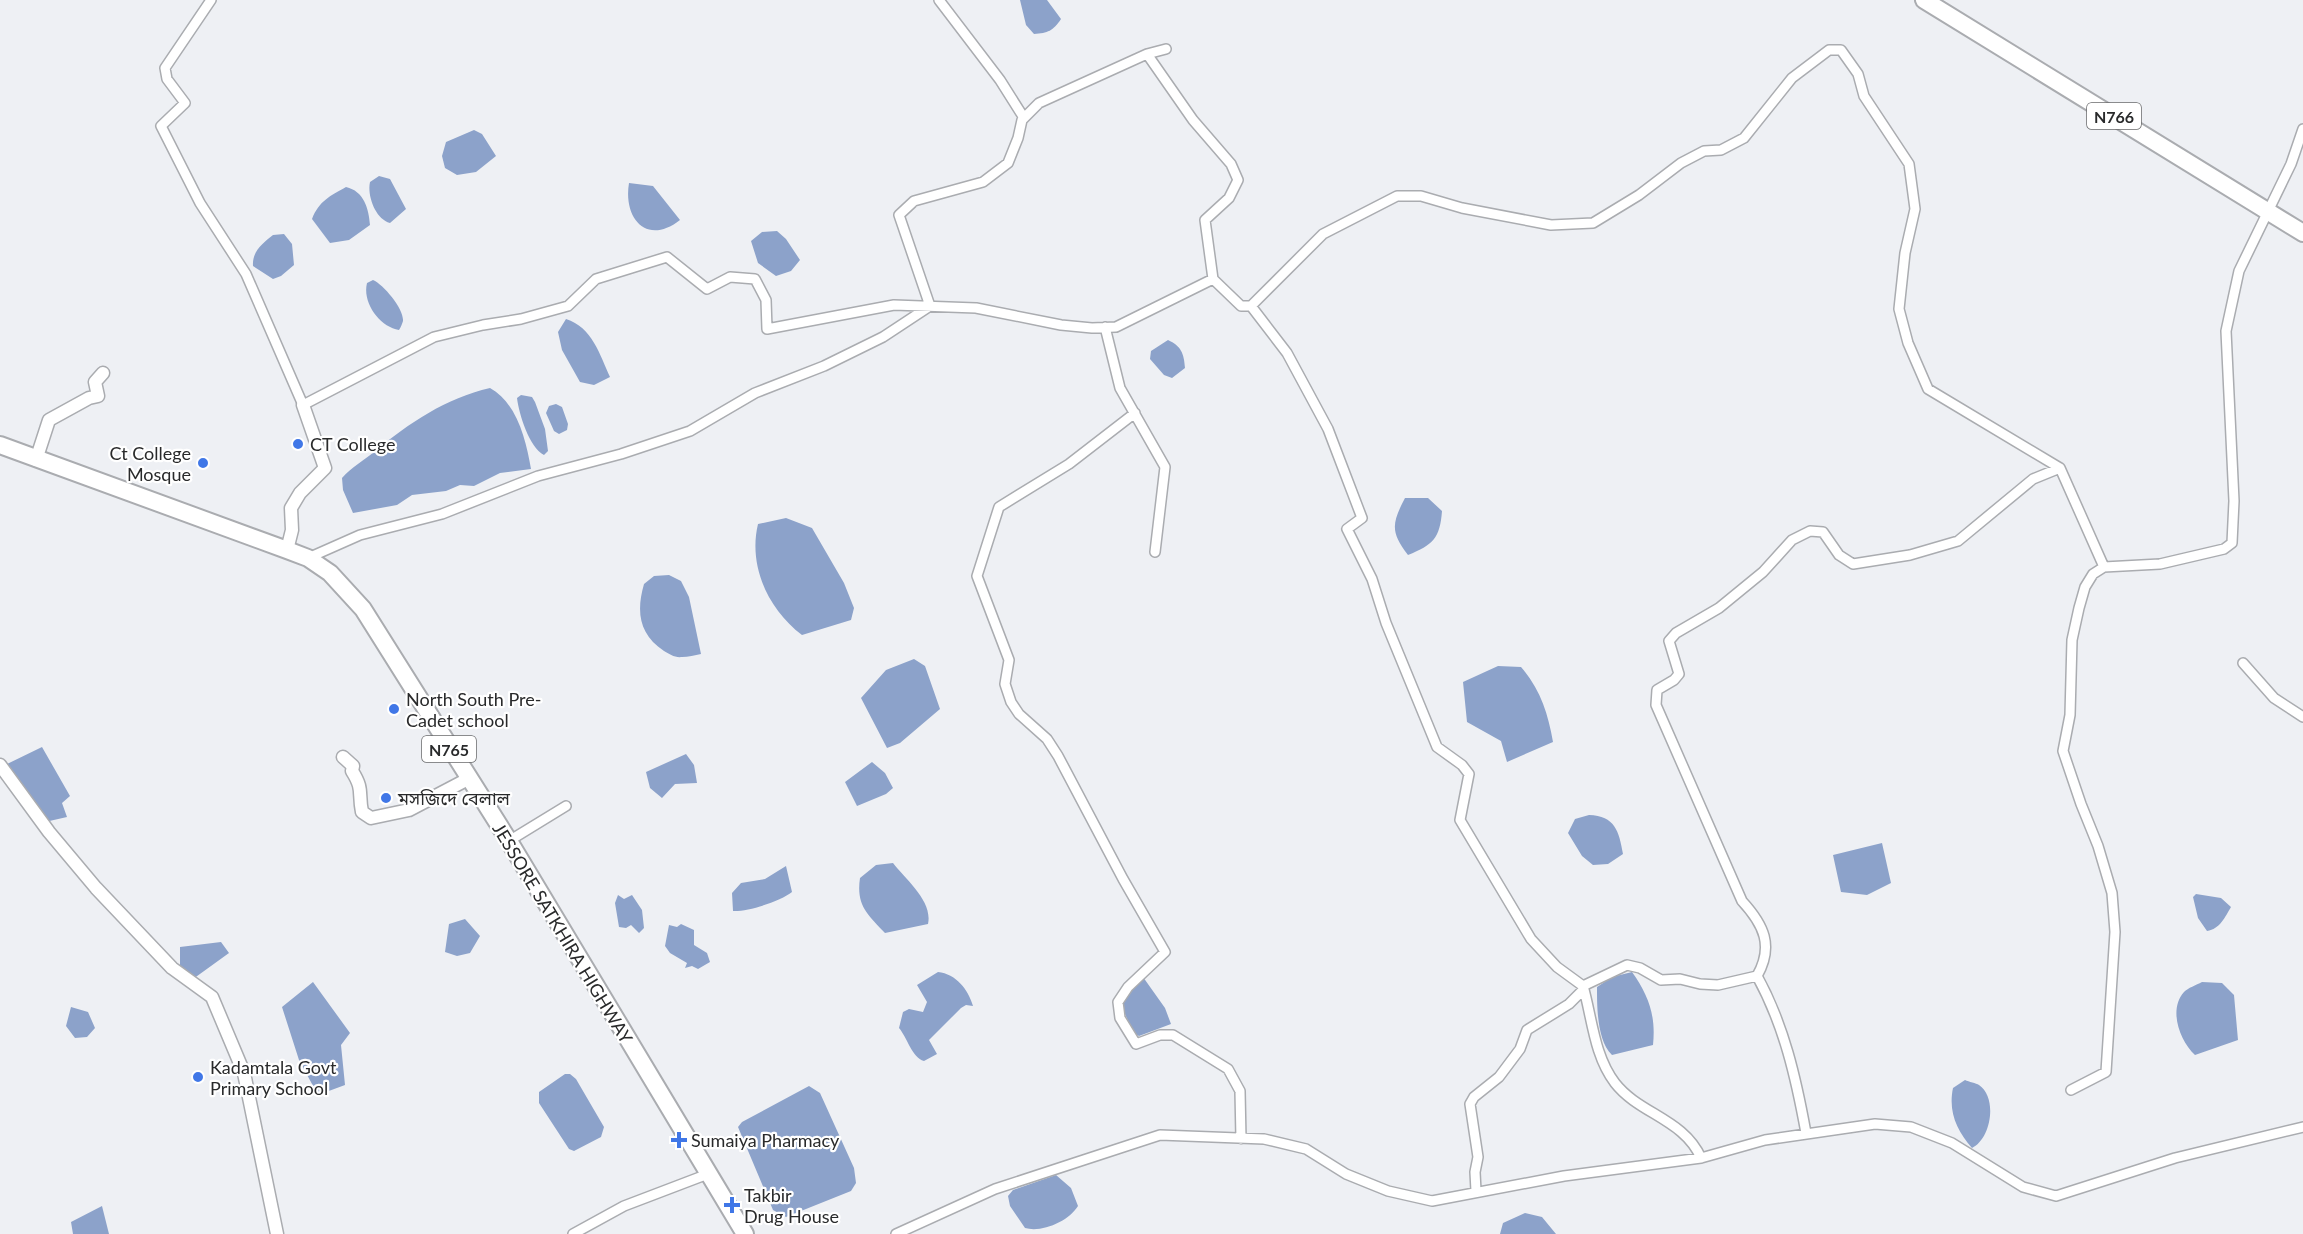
<svg xmlns="http://www.w3.org/2000/svg" width="2303" height="1234" font-family="Lato,'Noto Sans Bengali',sans-serif">
<style>
.water{fill:#8ca2ca}
.lines{fill:none;stroke-linecap:round;stroke-linejoin:round}
.street-casing{stroke:#aaacb0;stroke-width:12}
.secondary-casing{stroke:#aaacb0;stroke-width:15}
.highway-casing{stroke:#aaacb0;stroke-width:20}
.street{stroke:#fff;stroke-width:9}
.secondary{stroke:#fff;stroke-width:12}
.highway{stroke:#fff;stroke-width:16}
.poi-dot{fill:#4077e7;stroke:#fff;stroke-width:2}
.labels{text-anchor:middle;dominant-baseline:central;stroke-width:4.5;stroke-linejoin:round;paint-order:stroke}
.shield{fill:#fff;stroke:#696a6b;stroke-width:1.5}
.shield-label{font-size:16px;font-weight:bold;fill:#292a2b}
.poi-label{font-size:18px;fill:#292a2b;stroke:#fff;text-anchor:start}
.street-label{font-size:18px;fill:#292a2b;stroke:#fff}
</style>
<rect width="100%" height="100%" fill="#eef0f4"/>
<path class="water" d="M 1020,0 L 1047,0 L 1061,19 C 1053,31 1048,33 1034,34 L 1026,25 Z
M 474,130 L 482,134 L 496,156 L 476,172 L 457,175 L 445,168 L 442,156 L 446,142 Z
M 379,176 L 390,179 L 406,209 L 390,223 C 375,219 367,195 370,182 Z
M 629,183 L 653,186 L 680,220 C 647,246 623,219 629,183 Z
M 346,187 C 364,191 369,209 370,225 L 349,240 L 330,243 L 312,219 C 319,201 330,196 346,187 Z
M 777,231 L 786,239 L 800,260 L 791,271 L 776,276 L 758,263 L 751,241 L 762,232 Z
M 284,234 L 292,244 L 294,265 L 281,276 L 273,279 L 253,266 C 252,251 263,243 273,235 Z
M 373,280 C 384,285 404,309 403,321 C 402,324 401,327 399,330 C 380,327 362,303 367,283 Z
M 566,319 C 592,327 600,355 610,377 L 594,385 L 580,382 L 562,350 L 558,332 Z
M 1168,340 C 1181,346 1184,353 1185,368 L 1172,378 L 1164,375 L 1150,359 L 1151,351 Z
M 490,388 C 517,403 526,440 531,469 L 500,473 L 474,486 L 460,485 L 446,491 L 412,495 L 397,505 L 353,513 L 343,490 L 342,478 C 352,467 363,461 374,452 C 409,423 446,398 490,388 Z
M 521,395 L 532,397 L 535,402 L 545,429 L 548,451 L 544,455 C 529,447 519,414 517,398 Z
M 556,404 L 562,407 L 568,424 L 567,430 L 559,434 L 554,431 L 546,413 L 549,406 Z
M 1405,498 L 1428,498 L 1442,511 C 1440,538 1433,545 1408,555 C 1390,532 1392,523 1405,498 Z
M 786,518 L 812,528 L 844,583 L 854,608 L 851,620 L 802,635 C 768,609 748,566 758,524 Z
M 669,575 L 681,581 L 689,597 L 701,654 C 695,655 688,657 682,657 C 675,658 669,654 664,651 C 639,634 636,612 644,584 L 654,576 Z
M 914,659 L 925,666 L 940,709 L 900,743 L 887,748 L 861,698 L 886,670 Z
M 1498,666 L 1521,667 C 1540,689 1548,713 1553,742 L 1507,762 L 1501,741 L 1467,722 L 1463,682 Z
M 42,747 L 70,796 L 62,803 L 67,817 L 45,822 L 5,765 Z
M 686,754 L 694,765 L 697,783 L 675,784 L 662,798 L 650,788 L 646,772 Z
M 872,762 L 885,773 L 893,788 L 886,794 L 857,806 L 845,782 Z
M 1589,815 C 1615,816 1619,831 1623,854 L 1608,864 L 1593,865 L 1582,856 L 1568,833 L 1575,819 Z
M 1882,843 L 1891,883 L 1867,895 L 1841,892 L 1833,855 Z
M 893,863 C 906,880 933,901 928,924 L 885,933 C 867,914 856,905 860,878 L 876,865 Z
M 786,866 L 792,892 C 781,901 747,912 733,911 L 732,893 L 741,883 L 765,879 Z
M 2196,894 L 2221,898 L 2231,907 C 2225,917 2220,929 2207,931 L 2198,918 L 2193,897 Z
M 618,895 L 624,899 L 632,895 L 642,910 L 644,928 L 639,933 L 631,925 L 626,928 L 619,927 L 615,903 Z
M 465,919 L 480,936 L 470,953 L 457,956 L 445,952 L 449,924 Z
M 681,924 L 694,930 L 694,945 L 707,953 L 710,962 L 698,969 L 692,966 L 685,968 L 687,963 L 670,953 L 665,946 L 669,925 L 677,927 Z
M 221,942 L 229,953 L 193,979 L 180,966 L 180,947 Z
M 938,972 C 956,974 968,989 973,1006 L 966,1005 L 961,1008 L 929,1040 L 937,1054 L 924,1061 C 912,1058 907,1037 899,1028 L 903,1012 L 909,1009 L 923,1012 L 927,1002 L 917,985 Z
M 1632,972 C 1649,996 1656,1016 1653,1045 L 1612,1055 C 1597,1041 1597,1007 1597,987 L 1612,977 Z
M 1143,977 L 1165,1008 L 1171,1024 L 1139,1036 L 1134,1033 L 1122,1008 L 1127,990 Z
M 313,982 L 350,1033 L 341,1045 L 345,1085 L 318,1095 L 299,1060 L 282,1007 Z
M 2202,982 L 2222,983 L 2234,995 L 2238,1040 L 2195,1055 C 2180,1041 2168,1010 2184,992 C 2188,988 2196,985 2202,982 Z
M 71,1007 L 88,1012 L 95,1028 L 87,1037 L 75,1038 L 66,1026 Z
M 565,1074 L 570,1074 L 576,1079 L 604,1127 L 601,1137 L 574,1151 L 569,1149 L 539,1103 L 539,1092 Z
M 1965,1080 C 1969,1082 1976,1083 1979,1085 C 1998,1098 1991,1139 1972,1148 C 1957,1131 1948,1112 1953,1088 Z
M 809,1086 L 820,1093 L 854,1168 L 856,1183 L 851,1191 L 786,1217 L 773,1210 L 738,1127 L 742,1122 Z
M 1056,1175 L 1071,1188 L 1078,1206 C 1069,1221 1042,1233 1025,1228 L 1010,1206 L 1008,1196 L 1013,1190 Z
M 102,1206 L 109,1234 L 73,1234 L 71,1222 Z
M 1525,1213 L 1542,1217 L 1556,1234 L 1500,1234 L 1503,1223 Z"/>
<g class="lines">
<defs>
<path id="street" d="M 211,0 L 165,68 L 167,79 L 185,103 L 161,126 L 200,203 L 246,274 L 303,405 L 434,337 L 483,325 L 521,319 L 568,306 L 596,279 L 667,257 L 707,289 L 730,277 L 755,279 L 766,300 L 767,329 L 894,305 L 976,308 L 1061,325 L 1092,328 L 1116,327 L 1213,279 L 1241,306 L 1251,306
M 939,0 L 1000,80 L 1024,118
M 1147,54 L 1166,49
M 1105,327 L 1120,388 L 1165,467 L 1155,552
M 1135,413 L 1069,464 L 999,507 L 977,576 L 1009,660 L 1005,684 L 1011,702 L 1019,714 L 1047,739 L 1058,756 L 1123,879 L 1165,952 L 1128,987 L 1118,1002 L 1120,1018 L 1136,1044 L 1160,1035 L 1173,1035 L 1228,1069 L 1240,1091 L 1241,1139
M 308,558 L 360,535 L 442,514 L 538,476 L 621,454 L 690,431 L 755,393 L 824,366 L 883,337 L 930,306 L 899,215 L 914,201 L 983,182 L 1008,163 L 1018,138 L 1022,120 L 1039,103 L 1147,54 L 1193,120 L 1231,164 L 1238,180 L 1229,198 L 1205,220 L 1213,279
M 2243,663 L 2274,698 L 2303,717
M 509,841 L 566,806
M 1583,986 L 1557,967 L 1531,939 L 1460,820 L 1469,774 L 1462,765 L 1437,747 L 1386,623 L 1372,579 L 1347,529 L 1362,518 L 1328,429 L 1287,353 L 1251,306 L 1323,234 L 1397,196 L 1421,196 L 1462,208 L 1551,225 L 1593,223 L 1639,195 L 1681,163 L 1704,151 L 1721,150 L 1744,138 L 1792,78 L 1829,50 L 1841,50 L 1858,74 L 1864,96 L 1909,164 L 1915,209 L 1905,253 L 1899,309 L 1908,343 L 1928,389 L 2060,468 L 2104,567
M 2071,1090 L 2106,1072 L 2115,932 L 2112,893 L 2098,846 L 2081,804 L 2063,751 L 2070,715 L 2072,640 L 2079,608 L 2085,587 L 2093,574 L 2104,567 L 2160,564 L 2224,549 L 2232,543 L 2234,501 L 2226,331 L 2239,271 L 2291,164 L 2303,129
M 1806,1133 C 1796,1078 1784,1025 1757,976 C 1774,946 1764,925 1742,901 L 1656,705 L 1657,690 L 1674,680 L 1679,674 L 1669,641 L 1676,633 L 1719,608 L 1763,572 L 1792,540 L 1810,531 L 1823,532 L 1839,555 L 1853,564 L 1910,555 L 1958,541 L 2033,479 L 2060,468
M 1701,1158 C 1684,1119 1639,1114 1615,1083 C 1594,1056 1592,1017 1583,986 L 1627,965 L 1640,968 L 1661,980 L 1680,979 L 1700,984 L 1718,985 L 1757,976
M 1476,1191 L 1475,1172 L 1478,1157 L 1470,1104 L 1474,1097 L 1499,1077 L 1520,1049 L 1527,1030 L 1569,1004 L 1584,989
M 573,1234 L 624,1206 L 708,1174
M 896,1234 L 995,1189 L 1160,1135 L 1264,1139 L 1306,1149 L 1346,1174 L 1388,1191 L 1432,1201 L 1564,1176 L 1701,1158 L 1765,1140 L 1875,1124 L 1911,1127 L 1952,1143 L 2023,1187 L 2056,1196 L 2175,1158 L 2303,1127"/>
<path id="secondary" d="M 36,460 L 49,420 L 89,398 L 98,396 L 95,382 L 103,373
M 287,550 L 292,530 L 291,508 L 300,493 L 325,468 L 303,405
M 343,757 L 353,766 L 352,771 C 364,790 358,792 362,812 L 371,818 L 409,810 L 468,779
M 0,765 L 49,832 L 96,888 L 172,968 L 212,997 L 244,1073 L 277,1234"/>
<path id="highway" d="M 1924,0 L 2303,233
M 0,445 L 287,550 L 308,558 L 330,573 L 363,609 L 509,841 L 745,1234"/>
</defs>
<use href="#street" class="street-casing"/>
<use href="#secondary" class="secondary-casing"/>
<use href="#highway" class="highway-casing"/>
<use href="#street" class="street"/>
<use href="#secondary" class="secondary"/>
<use href="#highway" class="highway"/>
</g>
<g class="poi-dot">
<circle cx="298" cy="444" r="6"/>
<circle cx="203" cy="463" r="6"/>
<circle cx="394" cy="709" r="6"/>
<circle cx="386" cy="798" r="6"/>
<circle cx="198" cy="1077" r="6"/>
<path d="M676 1131h6v6h6v6h-6v6h-6v-6h-6v-6h6z"/>
<path d="M729 1196h6v6h6v6h-6v6h-6v-6h-6v-6h6z"/>
</g>
<g class="labels">
<g class="shield">
<rect x="2087" y="103" width="54" height="26" rx="4.5"/>
<rect x="422" y="736" width="54" height="26" rx="4.5"/>
</g>
<g class="shield-label">
<text x="2114" y="116">N766</text>
<text x="449" y="749">N765</text>
</g>
<g class="poi-label">
<text x="310" y="444">CT College</text>
<text x="191" y="453" text-anchor="end">Ct College<tspan x="191" dy="21">Mosque</tspan></text>
<text x="406" y="699">North South Pre-<tspan x="406" dy="21">Cadet school</tspan></text>
<text x="398" y="798">মসজিদে বেলাল</text>
<text x="210" y="1067">Kadamtala Govt<tspan x="210" dy="21">Primary School</tspan></text>
<text x="691" y="1140">Sumaiya Pharmacy</text>
<text x="744" y="1195">Takbir<tspan x="744" dy="21">Drug House</tspan></text>
</g>
<g class="street-label">
<text transform="translate(563 933) rotate(59)">JESSORE SATKHIRA HIGHWAY</text>
</g>
</g>
</svg>
